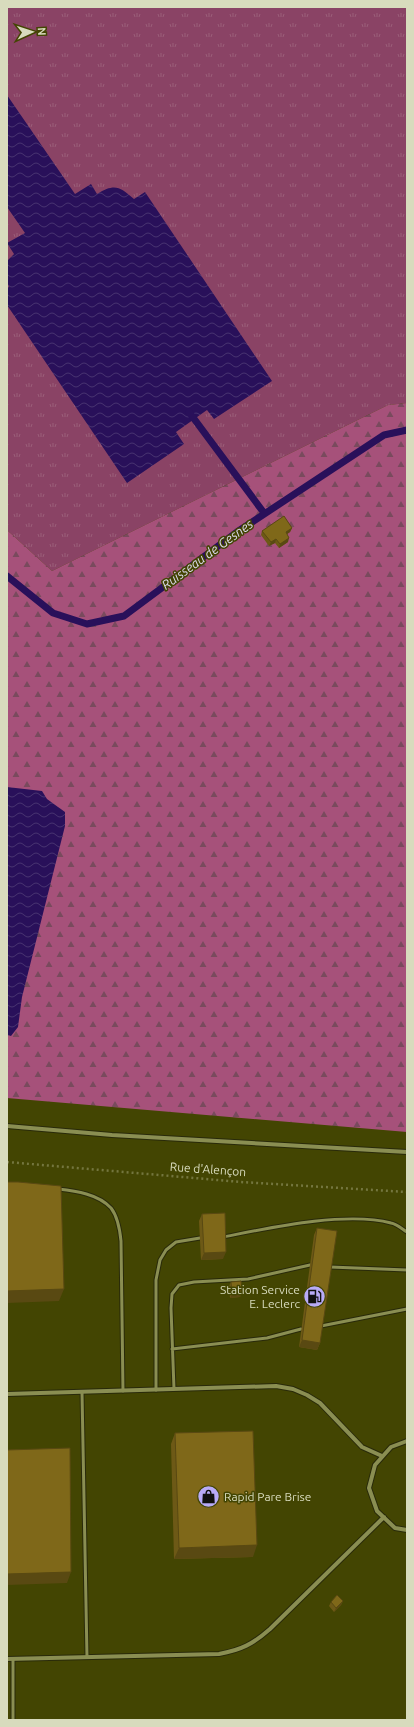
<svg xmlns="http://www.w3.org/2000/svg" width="414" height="1727" font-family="Ubuntu,sans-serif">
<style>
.grass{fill:url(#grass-tufts)}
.forest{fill:url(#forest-firs)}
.water{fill:url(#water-waves)}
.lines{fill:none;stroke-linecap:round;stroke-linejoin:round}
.stream{stroke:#29105a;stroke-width:7}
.service-casing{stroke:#292a0a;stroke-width:5}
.minor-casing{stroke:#292a0a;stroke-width:6}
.path{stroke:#74763f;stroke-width:2.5;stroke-dasharray:2 3;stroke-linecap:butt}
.service{stroke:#8a8e52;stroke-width:3}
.minor{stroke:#8a8e52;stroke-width:4}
.wall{fill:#6d5916}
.shaded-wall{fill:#594912}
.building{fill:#7f6819;stroke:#594912}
.labels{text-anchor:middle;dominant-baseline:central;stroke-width:3;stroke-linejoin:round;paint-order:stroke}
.street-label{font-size:12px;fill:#d8dbbd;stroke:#434502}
.poi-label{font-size:12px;fill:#d8dbbd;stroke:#434502;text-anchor:end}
.water-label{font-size:13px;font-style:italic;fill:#dddaf0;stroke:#434502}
</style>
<defs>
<pattern id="grass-tufts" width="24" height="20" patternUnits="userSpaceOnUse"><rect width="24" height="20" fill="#8a4365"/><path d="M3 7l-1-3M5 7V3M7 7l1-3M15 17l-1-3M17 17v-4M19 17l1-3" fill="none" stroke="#9a5e79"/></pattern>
<pattern id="forest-firs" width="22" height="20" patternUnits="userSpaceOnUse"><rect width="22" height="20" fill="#a6517a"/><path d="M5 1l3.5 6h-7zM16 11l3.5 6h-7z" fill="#794a5d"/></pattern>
<pattern id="water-waves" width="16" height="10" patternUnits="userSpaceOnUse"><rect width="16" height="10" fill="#29105a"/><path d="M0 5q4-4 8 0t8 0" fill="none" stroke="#473270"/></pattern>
</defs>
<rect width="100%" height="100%" fill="#434502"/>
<path class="grass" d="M 7,7 L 407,7 L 407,403 L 388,405 L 52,571 L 7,530 Z"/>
<path class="forest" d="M 407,403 L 407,1132 L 7,1098 L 7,530 L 52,571 L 388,405 Z"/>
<path class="water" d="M 7,95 L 75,194 L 91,184 L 97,194 C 115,183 120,187 134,199 L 145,192 L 272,381 L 214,419 L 207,410 L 176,432 L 184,444 L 127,483 L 7,305 L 7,288 L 9,287 L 7,282 L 7,261 L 14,254 L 7,243 L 25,233 L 7,207 Z
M 7,787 L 42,791 L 47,799 L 65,812 L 65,826 L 22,997 L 18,1027 L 11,1036 L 7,1035 Z"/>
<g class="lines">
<path class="stream" d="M 189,412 L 264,513
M 7,576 L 53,613 L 87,624 L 124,616 L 237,532 L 384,435 L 407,430"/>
<defs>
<path id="service" d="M 58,1189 C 76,1191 98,1194 111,1208 C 118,1217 120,1231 121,1241 L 123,1391
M 223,1237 C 269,1228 346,1211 391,1223 C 397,1224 402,1229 407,1232
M 330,1267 L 407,1270
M 321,1326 L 407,1309
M 172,1349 L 267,1338 L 301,1329
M 174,1389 L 171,1308 L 172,1294 L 179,1285 L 194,1282 L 248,1279 L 310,1265
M 156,1390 L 156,1280 L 160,1260 L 166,1250 L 176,1242 L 200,1238
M 82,1392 L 87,1657
M 13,1659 L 13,1719"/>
<path id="minor" d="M 7,1126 L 112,1135 L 407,1152
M 7,1394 L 276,1386 L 293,1389 L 307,1395 L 320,1403 L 362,1447 L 382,1456
M 407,1441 L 391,1447 L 375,1465 L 369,1488 L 377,1511 L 395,1528 L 407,1530
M 7,1659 L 219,1654 C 241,1650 253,1644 270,1629 L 384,1517"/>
</defs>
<use href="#service" class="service-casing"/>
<use href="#minor" class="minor-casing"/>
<path class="path" d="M 7,1162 L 241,1182 L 407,1192"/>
<use href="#service" class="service"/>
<use href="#minor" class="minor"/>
</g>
<path class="wall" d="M 292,528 L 290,532 L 287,534 L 288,542 L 279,548 L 275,543 L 269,546 L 261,535 L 262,531 Z
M 202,1214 L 223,1259 L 201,1260 L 199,1221 Z
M 317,1228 L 320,1343 L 317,1350 L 299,1347 L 314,1235 Z
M 231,1282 L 242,1293 L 240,1297 L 230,1298 L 229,1286 Z
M 175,1433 L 253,1557 L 174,1559 L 171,1444 Z
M 343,1601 L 341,1605 L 334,1612 L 329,1606 L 331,1602 Z"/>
<path class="shaded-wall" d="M 292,528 L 290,532 L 284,536 L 286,532 Z
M 289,538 L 288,542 L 279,548 L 280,544 Z
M 276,539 L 275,543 L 269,546 L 271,542 Z
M 226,1252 L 223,1259 L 201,1260 L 204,1253 Z
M 64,1289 L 59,1301 L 7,1303 L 7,1291 Z
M 242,1293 L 240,1297 L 230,1298 L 232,1294 Z
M 302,1340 L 320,1343 L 317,1350 L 299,1347 Z
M 257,1545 L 253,1557 L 174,1559 L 179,1548 Z
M 71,1572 L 67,1583 L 7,1585 L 7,1574 Z
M 343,1601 L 341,1605 L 334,1612 L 336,1608 Z"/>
<path class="building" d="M 284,516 L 292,528 L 286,532 L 289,538 L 280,544 L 276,539 L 271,542 L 262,531 Z
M 7,1182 L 18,1182 L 61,1186 L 64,1289 L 7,1291 Z
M 225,1213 L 226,1252 L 204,1253 L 202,1214 Z
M 317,1228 L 337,1231 L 320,1343 L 302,1340 Z
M 241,1281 L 242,1293 L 232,1294 L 231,1282 Z
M 253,1431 L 257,1545 L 179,1548 L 175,1433 Z
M 70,1448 L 71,1572 L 7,1574 L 7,1450 Z
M 337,1595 L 343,1601 L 336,1608 L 331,1602 Z"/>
<defs>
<symbol id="fuel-disc" viewBox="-11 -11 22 22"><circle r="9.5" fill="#b8abf7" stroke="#434502"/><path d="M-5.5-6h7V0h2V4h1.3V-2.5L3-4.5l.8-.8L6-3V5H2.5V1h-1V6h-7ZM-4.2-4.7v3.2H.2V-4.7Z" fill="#111"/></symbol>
<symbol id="shop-disc" viewBox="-11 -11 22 22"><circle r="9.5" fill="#b8abf7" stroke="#434502"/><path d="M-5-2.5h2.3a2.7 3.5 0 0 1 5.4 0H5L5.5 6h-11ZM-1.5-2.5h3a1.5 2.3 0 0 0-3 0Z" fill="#111"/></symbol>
</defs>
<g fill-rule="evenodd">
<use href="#fuel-disc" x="302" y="1284" width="25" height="25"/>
<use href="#shop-disc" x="196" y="1484" width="25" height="25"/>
</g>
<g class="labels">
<g class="street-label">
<text transform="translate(208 1169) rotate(4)">Rue d'Alençon</text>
</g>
<g class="poi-label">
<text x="300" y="1289">Station Service<tspan x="300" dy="14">E. Leclerc</tspan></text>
<text x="224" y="1496" text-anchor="start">Rapid Pare Brise</text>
</g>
<g class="water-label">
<text transform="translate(207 554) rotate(-36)">Ruisseau de Gesnes</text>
</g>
</g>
<rect width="414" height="1727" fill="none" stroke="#d8dbbd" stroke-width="16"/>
<g transform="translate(32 32) rotate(87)" stroke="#434502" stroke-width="3" paint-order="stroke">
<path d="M0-3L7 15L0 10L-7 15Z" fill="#d8dbbd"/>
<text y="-6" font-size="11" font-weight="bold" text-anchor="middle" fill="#d8dbbd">N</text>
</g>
</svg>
